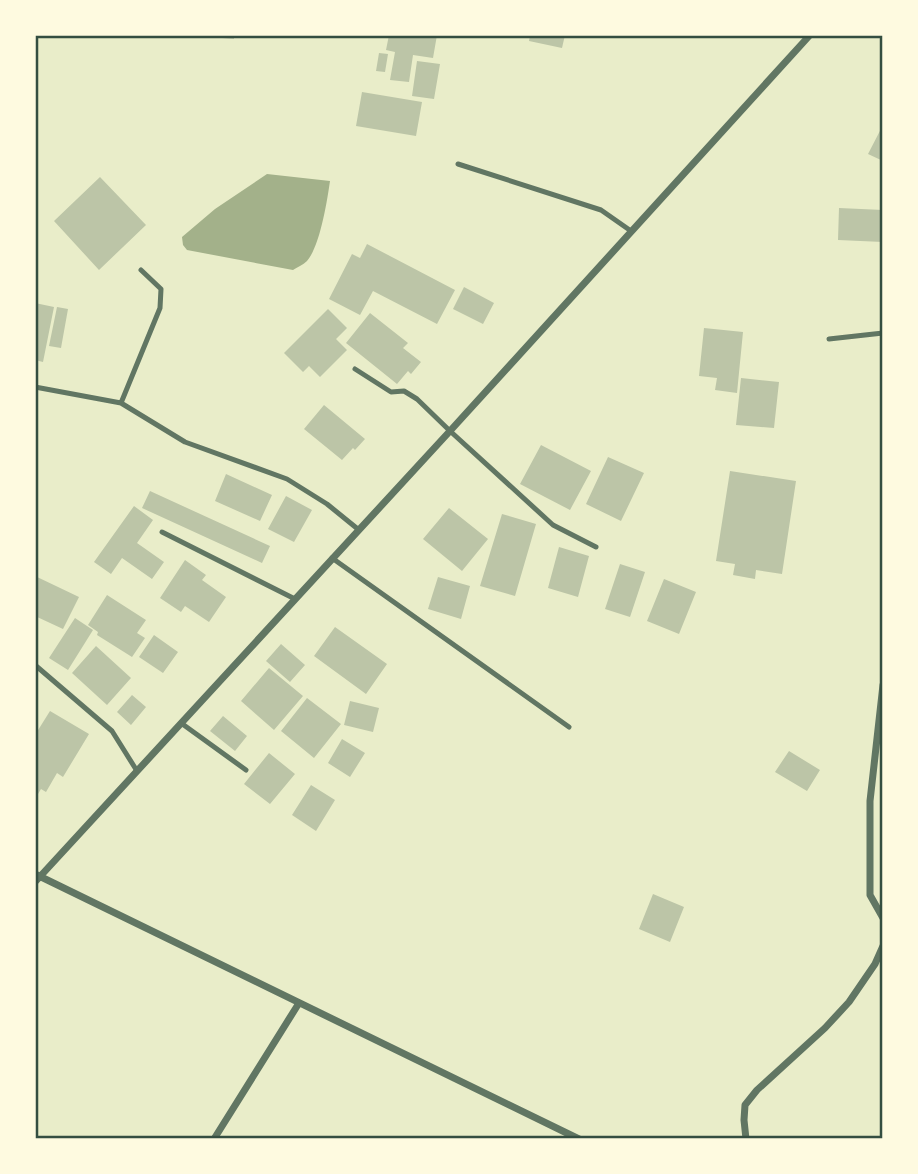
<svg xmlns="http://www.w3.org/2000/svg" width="918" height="1174" font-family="'Roboto Serif',serif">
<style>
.water{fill:#a3b18a}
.building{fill:#bcc5a7}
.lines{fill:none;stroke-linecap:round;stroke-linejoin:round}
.service{stroke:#617663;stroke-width:5}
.minor{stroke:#617663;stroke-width:7}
.neatline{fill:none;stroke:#344e41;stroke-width:2.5}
</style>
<rect width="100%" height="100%" fill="#e9edc9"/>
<path class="water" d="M 267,174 L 330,181 C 327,202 320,246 307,261 C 303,265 297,267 293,270 L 187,250 L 183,245 L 182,237 L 215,209 Z"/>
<path class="building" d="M 211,35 L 234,35 L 234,39 L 210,37 Z
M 389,35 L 437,35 L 433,58 L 413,55 L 409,82 L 390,80 L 395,52 L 386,50 Z
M 530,35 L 565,35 L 562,48 L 529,41 Z
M 379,53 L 388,54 L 385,72 L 376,71 Z
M 417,61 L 440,64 L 434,99 L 412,96 Z
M 362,92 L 422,102 L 416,136 L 356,126 Z
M 883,125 L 883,161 L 868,154 Z
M 100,177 L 146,225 L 99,270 L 54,221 Z
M 839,208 L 883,210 L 883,242 L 838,240 Z
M 367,244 L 455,290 L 437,324 L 373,291 L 360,315 L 329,299 L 352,254 L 360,258 Z
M 464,287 L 494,303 L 483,324 L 453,309 Z
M 35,303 L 54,307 L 43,362 L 35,360 Z
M 57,307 L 68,309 L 61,348 L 49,346 Z
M 328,309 L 347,328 L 336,339 L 347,350 L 320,377 L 309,366 L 303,372 L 284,353 Z
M 370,313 L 408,343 L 403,348 L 421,362 L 411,374 L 408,371 L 397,384 L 346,343 Z
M 704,328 L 743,332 L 737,393 L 715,390 L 717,378 L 699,376 Z
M 741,378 L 779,382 L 774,428 L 736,425 Z
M 324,405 L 365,439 L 355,450 L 353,448 L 342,460 L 304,429 Z
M 541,445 L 591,471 L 570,510 L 520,484 Z
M 608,457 L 644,473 L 621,521 L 586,504 Z
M 730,471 L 796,481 L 782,574 L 756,570 L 755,579 L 733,575 L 735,564 L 716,561 Z
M 226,474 L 272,495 L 260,521 L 215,501 Z
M 150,491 L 270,546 L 262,563 L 142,508 Z
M 286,496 L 312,510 L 294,542 L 268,529 Z
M 134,506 L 153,520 L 137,543 L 164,562 L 152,579 L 122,558 L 111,574 L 94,562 Z
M 449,508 L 488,539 L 462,571 L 423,539 Z
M 502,514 L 536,524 L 515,596 L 480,586 Z
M 559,547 L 589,556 L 578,597 L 548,588 Z
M 185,560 L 206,575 L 202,580 L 226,597 L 209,622 L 185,606 L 181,612 L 160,598 Z
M 620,564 L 645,572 L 630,617 L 605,609 Z
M 35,576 L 79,597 L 63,629 L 35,616 Z
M 438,577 L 470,586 L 461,619 L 428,609 Z
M 664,579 L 696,592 L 679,634 L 647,621 Z
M 107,595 L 146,620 L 137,633 L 145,638 L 132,657 L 97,635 L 98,632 L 88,625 Z
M 75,618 L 93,630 L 68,670 L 49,658 Z
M 335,627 L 387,664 L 366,694 L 314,656 Z
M 154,635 L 178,652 L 163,673 L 139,657 Z
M 281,644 L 305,665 L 290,682 L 266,661 Z
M 96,646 L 131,678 L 107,705 L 72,673 Z
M 269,668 L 303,696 L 274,730 L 241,701 Z
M 132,695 L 146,707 L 131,725 L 117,712 Z
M 307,698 L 341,724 L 314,758 L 281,731 Z
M 350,701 L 379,708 L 373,732 L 344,725 Z
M 50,711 L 89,734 L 63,777 L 57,773 L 46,792 L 41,789 L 35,799 L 35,735 Z
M 223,716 L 247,736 L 235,751 L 210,731 Z
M 342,739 L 365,753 L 350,777 L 328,763 Z
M 789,751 L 820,770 L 807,791 L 775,772 Z
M 269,753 L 295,774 L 270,804 L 244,784 Z
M 311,785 L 335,800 L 316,831 L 292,815 Z
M 653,894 L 684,907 L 670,942 L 639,929 Z"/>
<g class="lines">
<path class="service" d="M 458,164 L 601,210 L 631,231
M 829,339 L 883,333
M 355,369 L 391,392 L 404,391 L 417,399 L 450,431 L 553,525 L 596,547
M 35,387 L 121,403 L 185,442 L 287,479 L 327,504 L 359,530
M 121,403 L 160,308 L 161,289 L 141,270
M 162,532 L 295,599
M 332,558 L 569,727
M 35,665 L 112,731 L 137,771
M 181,723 L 246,770"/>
<path class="minor" d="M 883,685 L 870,801 L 870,895 L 883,918
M 35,874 L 579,1139
M 35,882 L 450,431 L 810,35
M 214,1139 L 299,1003
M 746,1139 L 744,1120 L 745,1105 L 757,1090 L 825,1028 L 849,1002 L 875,964 L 883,946"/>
</g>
<rect width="918" height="1174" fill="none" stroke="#fefae0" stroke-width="74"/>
<rect x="37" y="37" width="844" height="1100" class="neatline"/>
</svg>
